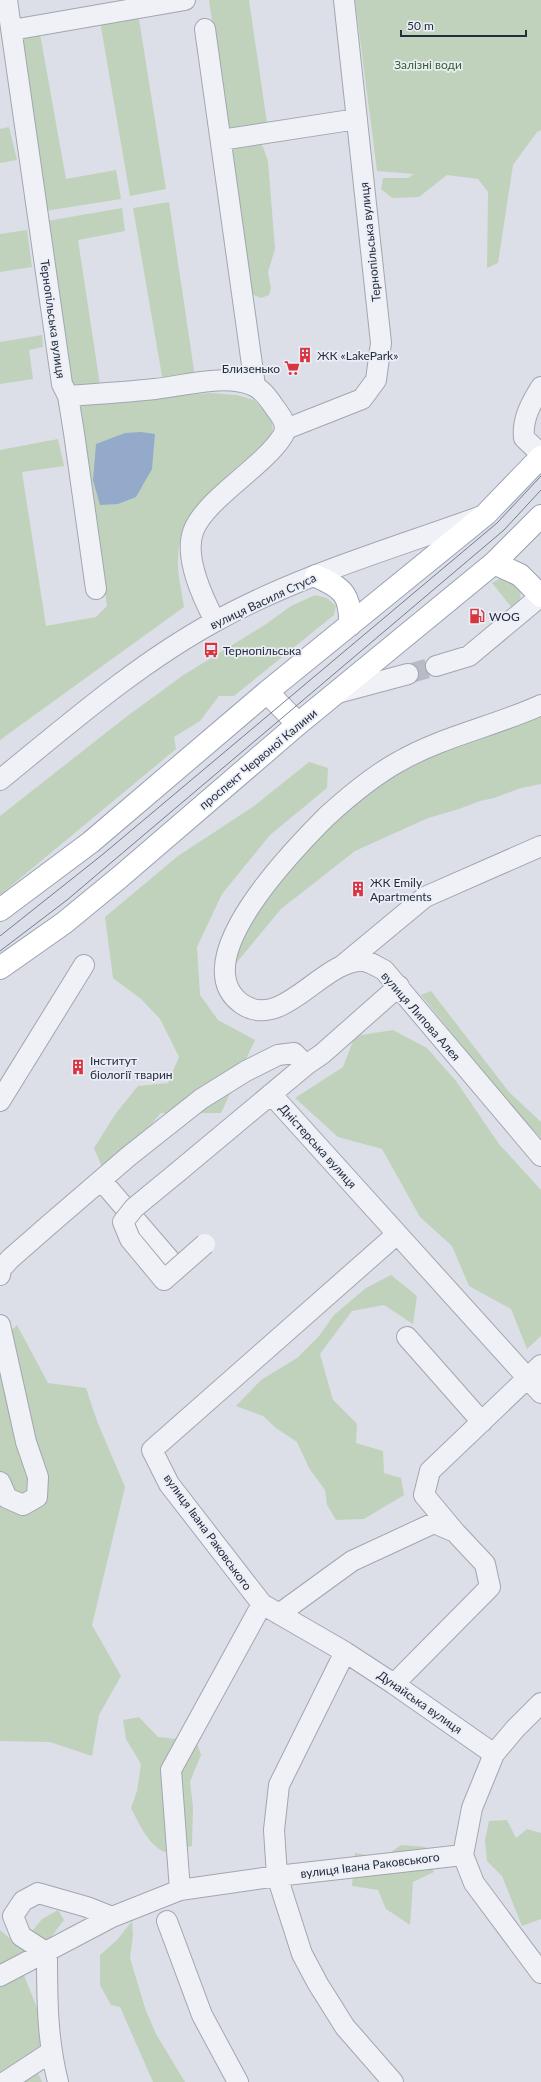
<svg xmlns="http://www.w3.org/2000/svg" width="541" height="2082" font-family="Lato,sans-serif">
<style>
.green{fill:#c0d2bc}
.water{fill:#93aacb}
.lines{fill:none;stroke-linecap:round;stroke-linejoin:round}
.minor-tunnel{stroke:#b7bbc5;stroke-width:20;stroke-dasharray:20 10;stroke-linecap:butt}
.minor-casing{stroke:#a1a6b1;stroke-width:22}
.major-casing{stroke:#9aa2b4;stroke-width:24}
.minor{stroke:#eff1f6;stroke-width:20}
.major{stroke:#fff;stroke-width:22}
.tram{stroke:#747d92;stroke-width:1}
.minor-bridge-casing{stroke:#a1a6b1;stroke-width:22;stroke-linecap:butt}
.minor-bridge{stroke:#eff1f6;stroke-width:20}
.labels{text-anchor:middle;dominant-baseline:central;stroke-width:3.5;stroke-linejoin:round;paint-order:stroke}
.park-label{font-size:12px;fill:#355c31;stroke:#ebeef5}
.street-label{font-size:12px;fill:#242c3f;stroke:#ebeef5}
.poi-label{font-size:12px;fill:#242c3f;stroke:#ebeef5;text-anchor:start}
</style>
<rect width="100%" height="100%" fill="#dcdfe7"/>
<path class="green" d="M 209,0 L 249,0 L 268,130 L 229,134 Z
M 355,0 L 541,0 L 541,130 L 537,132 L 513,165 L 498,263 L 487,268 L 488,192 L 478,179 L 447,175 L 419,197 L 392,198 L 381,189 L 383,178 L 408,178 L 414,174 L 377,171 Z
M 138,13 L 166,189 L 130,196 L 100,21 Z
M 40,34 L 66,179 L 116,170 L 121,199 L 45,211 L 19,36 Z
M 9,127 L 17,160 L 0,163 L 0,129 Z
M 258,141 L 263,147 L 268,161 L 275,249 L 268,272 L 271,288 L 269,295 L 261,298 L 247,292 L 231,146 Z
M 169,202 L 195,377 L 163,382 L 133,208 Z
M 122,208 L 125,231 L 78,240 L 100,385 L 84,387 L 74,384 L 67,370 L 47,221 Z
M 27,230 L 32,267 L 0,272 L 0,234 Z
M 42,335 L 43,347 L 29,350 L 33,379 L 0,384 L 0,342 Z
M 211,393 L 237,395 L 254,400 L 271,418 L 273,429 L 269,440 C 234,472 179,505 178,558 C 177,574 182,591 184,607 L 0,740 L 0,450 L 58,439 L 64,466 L 22,472 L 46,626 L 96,617 L 107,606 L 77,403 Z
M 504,576 L 521,588 L 520,602 L 513,609 L 492,583 Z
M 315,595 L 327,598 L 336,606 L 334,615 L 234,696 L 219,696 L 200,721 L 174,737 L 176,749 L 0,895 L 0,816 L 126,717 L 182,676 L 266,624 L 291,606 Z
M 541,711 L 541,784 L 521,788 L 494,798 L 480,801 L 459,809 L 428,818 L 355,851 L 281,909 L 228,973 L 254,905 L 333,819 L 400,769 Z
M 309,762 L 328,768 L 327,788 L 270,835 L 222,894 L 197,947 L 200,995 L 218,1020 L 255,1040 L 221,1113 L 161,1113 L 120,1160 L 102,1167 L 94,1148 L 116,1113 L 138,1086 L 168,1083 L 179,1057 L 160,1019 L 141,999 L 113,978 L 105,917 L 178,856 L 254,806 Z
M 431,991 L 509,1092 L 541,1122 L 541,1138 L 515,1111 L 421,995 Z
M 393,1030 L 427,1048 L 456,1081 L 499,1144 L 541,1190 L 541,1336 L 527,1349 L 511,1309 L 469,1286 L 452,1246 L 420,1217 L 382,1149 L 338,1137 L 295,1098 L 343,1067 L 355,1036 Z
M 391,1275 L 417,1296 L 413,1324 L 384,1305 L 352,1311 L 320,1354 L 333,1400 L 357,1424 L 356,1443 L 383,1451 L 384,1473 L 401,1478 L 404,1495 L 364,1519 L 336,1520 L 327,1505 L 325,1490 L 309,1468 L 297,1442 L 276,1428 L 263,1416 L 236,1406 L 261,1380 L 297,1358 L 319,1336 L 334,1315 L 366,1288 Z
M 17,1325 L 48,1383 L 86,1388 L 97,1421 L 125,1487 L 92,1625 L 121,1676 L 99,1715 L 92,1756 L 50,1742 L 0,1741 L 0,1341 Z
M 139,1717 L 158,1737 L 196,1741 L 201,1755 L 190,1782 L 193,1807 L 192,1846 L 164,1852 C 147,1843 140,1825 131,1808 L 137,1791 L 141,1764 L 126,1739 L 123,1720 Z
M 507,1820 L 516,1838 L 527,1829 L 541,1833 L 541,1919 L 522,1926 L 502,1876 L 487,1861 L 485,1840 L 489,1821 Z
M 401,1845 L 426,1847 L 434,1872 L 413,1882 L 410,1925 L 386,1909 L 378,1890 L 352,1886 L 355,1853 L 383,1858 Z
M 58,1910 L 64,1920 L 39,1953 L 20,1965 L 47,2033 L 46,2049 L 33,2062 L 42,2082 L 0,2082 L 0,1930 L 13,1941 L 25,1940 L 42,1919 Z
M 132,1921 L 133,1935 L 130,1958 L 146,2011 L 156,2034 L 185,2082 L 153,2082 L 120,2007 L 111,2005 L 100,1985 L 100,1955 L 117,1940 Z"/>
<path class="water" d="M 141,432 L 155,434 L 152,469 L 136,497 L 118,504 L 100,505 L 93,480 L 96,444 L 125,433 Z"/>
<g class="lines">
<path class="minor-tunnel" d="M 408,674 L 436,666"/>
<defs>
<path id="minor" d="M 7,0 L 62,384 L 68,396 L 74,433 L 96,589
M 205,29 L 255,386
M 12,30 L 185,0
M 221,140 L 357,119
M 541,387 C 531,403 522,419 524,438 L 541,454
M 68,396 C 97,394 126,392 155,389 C 184,386 226,373 254,386 C 265,391 271,403 278,412 C 284,420 288,429 282,437 C 262,468 204,500 193,532 C 184,558 203,598 215,621
M 286,429 L 362,399 L 376,380 L 381,343 L 344,0
M 436,666 L 469,656 L 541,596
M 337,693 L 408,674
M 541,705 C 495,726 444,736 400,761 C 374,775 349,796 327,816 C 296,847 182,962 242,1004 C 283,1032 323,958 364,961 C 371,962 377,967 384,970 L 541,1156
M 0,780 C 69,724 136,665 214,622 C 297,576 391,549 479,517
M 343,965 L 425,897 L 541,846
M 306,1065 L 322,1054 L 399,986
M 271,1094 L 541,1393
M 0,1101 L 84,965
M 101,1180 L 169,1259
M 397,1234 L 152,1450 L 169,1484 L 262,1604 L 345,1652 L 394,1684 L 494,1754
M 0,1275 L 1,1269 L 10,1259 L 50,1224 L 129,1156 L 201,1099 L 246,1071 L 278,1055 L 294,1053 L 306,1065 L 179,1171
M 0,1325 L 26,1442 L 38,1477 L 37,1497 L 23,1505 L 7,1498 L 0,1482
M 407,1337 L 482,1422
M 454,1531 L 424,1495 L 430,1471 L 541,1365
M 279,1614 L 352,1561 L 434,1523 L 455,1532 L 485,1564 L 490,1587 L 394,1684
M 345,1652 L 279,1785 L 274,1830 L 277,1876 L 302,1954 L 318,1984 L 345,2027 L 393,2082
M 541,1703 L 515,1729 L 494,1754 L 472,1808 L 463,1855 L 474,1883 L 541,1973
M 180,1890 L 171,1770 L 262,1604
M 167,1921 L 202,2015 L 238,2082
M 47,1953 L 21,1936 L 13,1916 L 23,1901 L 38,1893 L 87,1907 L 112,1917
M 47,1953 C 47,1997 47,2039 58,2082
M 0,1976 L 112,1917 L 180,1890 L 277,1876 L 463,1855
M 5,2082 L 51,2052"/>
<path id="major" d="M 494,563 L 520,575 L 541,596
M 316,576 C 343,588 351,595 350,625
M 267,692 L 298,724
M 0,910 L 91,842 L 267,692 L 486,514 L 541,457
M 0,968 L 64,923 L 120,877 L 298,724 L 494,563 L 541,516"/>
</defs>
<use href="#minor" class="minor-casing"/>
<use href="#major" class="major-casing"/>
<use href="#minor" class="minor"/>
<use href="#major" class="major"/>
<path class="tram" d="M 0,936 L 102,855 L 497,523 L 541,476
M 0,951 L 67,900 L 504,530 L 541,490"/>
<defs>
<path id="minor-bridge" d="M 179,1171 L 134,1208 L 123,1222 L 130,1239 L 164,1280 L 205,1244"/>
</defs>
<use href="#minor-bridge" class="minor-bridge-casing"/>
<use href="#minor-bridge" class="minor-bridge"/>
</g>
<defs>
<symbol id="building-bare" viewBox="-9 -9 18 18"><path d="M-4-6H4V6H1V3H-1V6H-4ZM-2.5-4.3h1.7v1.8h-1.7ZM.8-4.3h1.7v1.8H.8ZM-2.5-1h1.7V.8h-1.7ZM.8-1h1.7V.8H.8Z" fill="#d93540" stroke="#ebeef5" stroke-width="2.5" paint-order="stroke"/></symbol>
<symbol id="supermarket-bare" viewBox="-9 -9 18 18"><path d="M-6-5.5h2.5l.6 2H6L4.5 2H-2.5L-4.4-4H-6ZM-1.5 3.2a1.3 1.3 0 1 0 .1 0ZM3 3.2a1.3 1.3 0 1 0 .1 0Z" fill="#d93540" stroke="#ebeef5" stroke-width="2.5" paint-order="stroke"/></symbol>
<symbol id="fuel-bare" viewBox="-9 -9 18 18"><path d="M-5.5-6h7V0h2V4h1.3V-2.5L3-4.5l.8-.8L6-3V5H2.5V1h-1V6h-7ZM-4.2-4.7v3.2H.2V-4.7Z" fill="#d93540" stroke="#ebeef5" stroke-width="2.5" paint-order="stroke"/></symbol>
<symbol id="bus-bare" viewBox="-9 -9 18 18"><path d="M-5-6H5V4H4V6H2V4H-2V6H-4V4H-5ZM-3.5-4V0h7V-4ZM-3.5 1.2v1.5H-2V1.2ZM2 1.2v1.5H3.5V1.2Z" fill="#d93540" stroke="#ebeef5" stroke-width="2.5" paint-order="stroke"/></symbol>
</defs>
<g fill-rule="evenodd">
<use href="#building-bare" x="294" y="344" width="22" height="22"/>
<use href="#supermarket-bare" x="281" y="357" width="22" height="22"/>
<use href="#fuel-bare" x="466" y="605" width="22" height="22"/>
<use href="#bus-bare" x="200" y="639" width="22" height="22"/>
<use href="#building-bare" x="347" y="878" width="22" height="22"/>
<use href="#building-bare" x="67" y="1056" width="22" height="22"/>
</g>
<g class="labels">
<g class="park-label">
<text x="428" y="64">Залізні води</text>
</g>
<g class="street-label">
<text transform="translate(370 242) rotate(-96)">Тернопільська вулиця</text>
<text transform="translate(53 319) rotate(82)">Тернопільська вулиця</text>
<text transform="translate(263 601) rotate(-25)">вулиця Василя Стуса</text>
<text transform="translate(258 759) rotate(-40)">проспект Червоної Калини</text>
<text transform="translate(421 1016) rotate(49)">вулиця Липова Алея</text>
<text transform="translate(318 1146) rotate(48)">Дністерська вулиця</text>
<text transform="translate(208 1532) rotate(54)">вулиця Івана Раковського</text>
<text transform="translate(420 1702) rotate(35)">Дунайська вулиця</text>
<text transform="translate(370 1865) rotate(-7)">вулиця Івана Раковського</text>
</g>
<g class="poi-label">
<text x="317" y="355">ЖК «LakePark»</text>
<text x="280" y="368" text-anchor="end">Близенько</text>
<text x="489" y="616">WOG</text>
<text x="223" y="650">Тернопільська</text>
<text x="370" y="882">ЖК Emily<tspan x="370" dy="14">Apartments</tspan></text>
<text x="90" y="1060">Інститут<tspan x="90" dy="14">біології тварин</tspan></text>
</g>
</g>
<path d="M401 30v6h125v-6" fill="none" stroke="#242c3f" stroke-width="2"/>
<text x="407" y="30" font-size="12" fill="#242c3f" stroke="#ebeef5" stroke-width="3" paint-order="stroke">50 m</text>
</svg>
